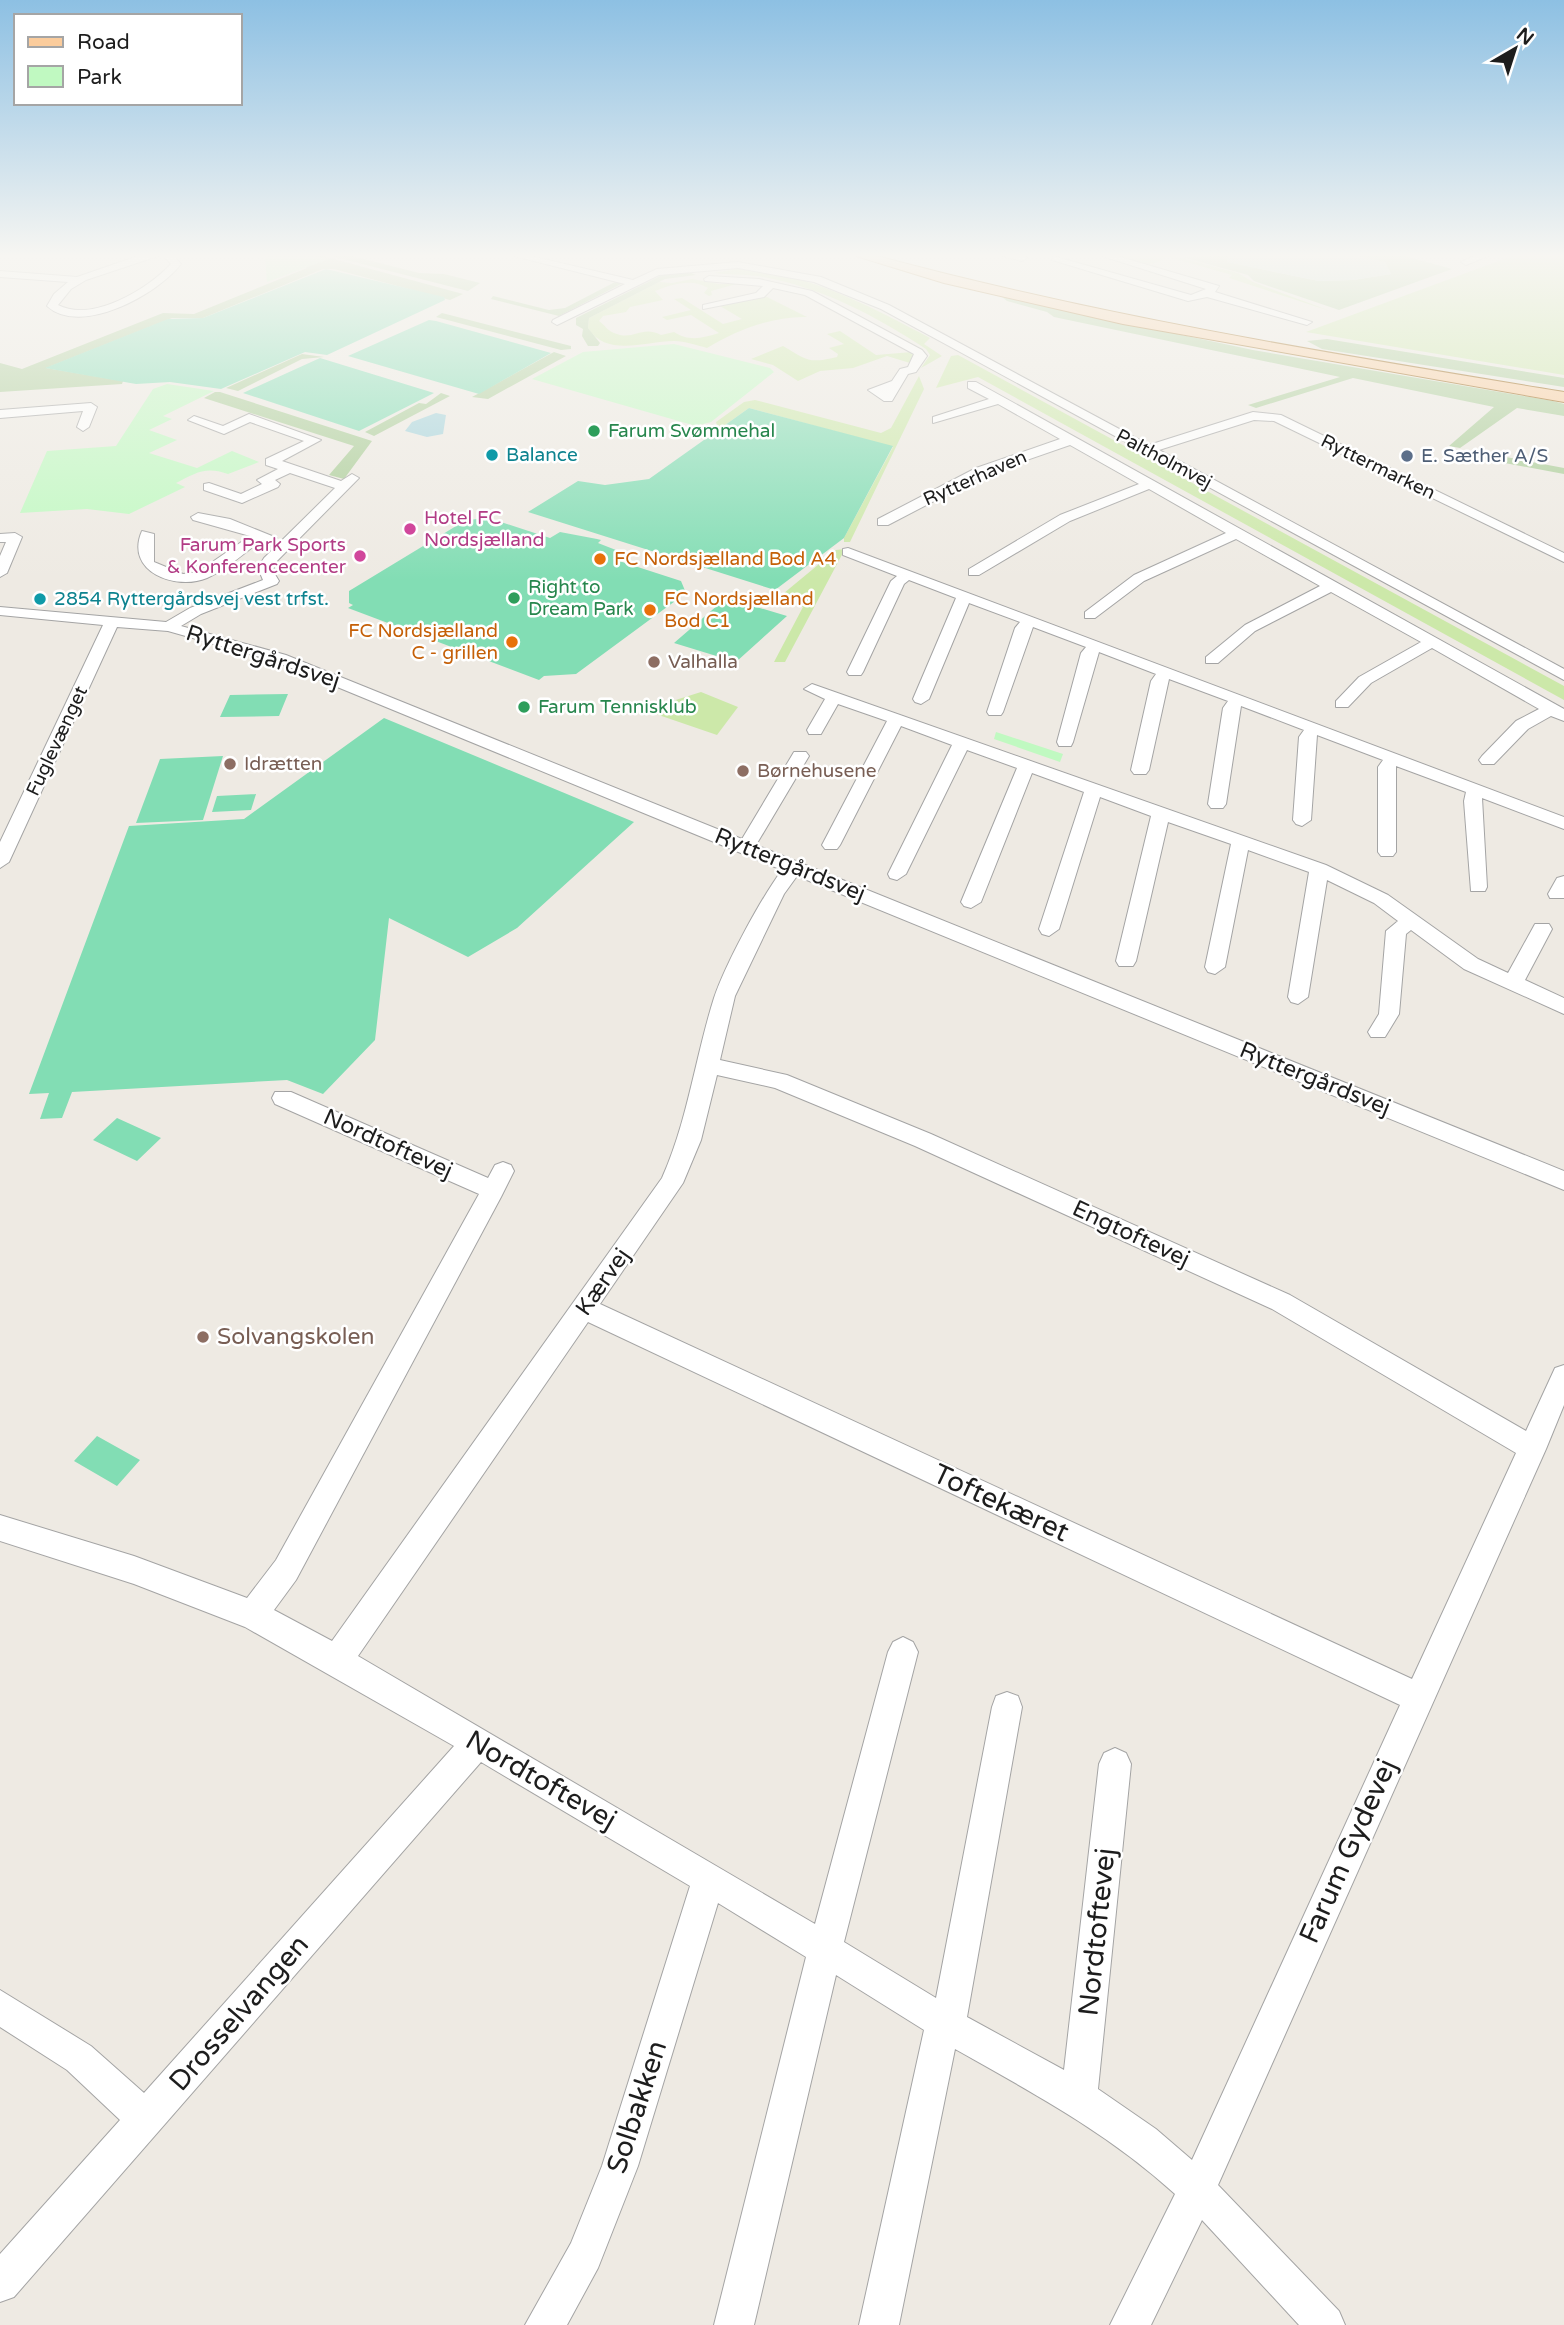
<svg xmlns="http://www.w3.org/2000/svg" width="1564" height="2325" font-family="'Varela Round',sans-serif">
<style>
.grass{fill:#cce8a9}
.forest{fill:#abcd98}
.wetland{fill:#c0dcce}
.park{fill:#c0f9c1}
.pitch{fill:#82ddb4}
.water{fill:#a4d3dc}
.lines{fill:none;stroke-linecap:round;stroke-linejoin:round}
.minor-casing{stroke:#a4a4a4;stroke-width:2}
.major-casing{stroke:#955b02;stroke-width:2}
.minor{fill:#fff;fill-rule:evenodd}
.major{fill:#fbcc9c;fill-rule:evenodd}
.leisure-dot{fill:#2e9e5b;stroke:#fff;stroke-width:2.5}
.culture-dot{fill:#0f9aa8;stroke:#fff;stroke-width:2.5}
.service-dot{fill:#5c6f8a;stroke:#fff;stroke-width:2.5}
.hotel-dot{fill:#d1479c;stroke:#fff;stroke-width:2.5}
.food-dot{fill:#e8710a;stroke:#fff;stroke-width:2.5}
.education-dot{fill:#8d6e63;stroke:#fff;stroke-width:2.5}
.labels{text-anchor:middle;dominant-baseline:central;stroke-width:5;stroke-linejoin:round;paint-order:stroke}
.far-leisure-label{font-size:19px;fill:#27864d;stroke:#fff;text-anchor:start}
.far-culture-label{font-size:19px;fill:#0d838f;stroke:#fff;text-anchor:start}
.far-service-label{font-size:19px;fill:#4e5e75;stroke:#fff;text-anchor:start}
.far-street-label{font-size:19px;fill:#1d1d1d;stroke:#fff}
.far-hotel-label{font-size:19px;fill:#b23c85;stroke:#fff;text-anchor:start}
.far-food-label{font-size:19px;fill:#c56008;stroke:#fff;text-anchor:start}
.far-education-label{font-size:19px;fill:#785e54;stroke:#fff;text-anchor:start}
.street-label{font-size:23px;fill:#1d1d1d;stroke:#fff}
.education-label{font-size:23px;fill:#785e54;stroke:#fff;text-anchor:start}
.near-street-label{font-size:28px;fill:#1d1d1d;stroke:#fff}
</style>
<rect width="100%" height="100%" fill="#eeeae3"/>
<path class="grass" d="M 1118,256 L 1174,256 L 1238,273 L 1253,282 L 1330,311 L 1229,278 L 1232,275 L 1169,257 L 1155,263 L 1143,264 Z
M 1512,256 L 1564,256 L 1564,375 L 1306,332 Z
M 742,268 C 814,276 867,305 930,338 L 924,344 L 942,356 L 921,368 L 930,355 L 926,349 C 874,315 819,286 757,276 C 743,274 728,275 714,273 Z
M 692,279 L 719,284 L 740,283 L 711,291 L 712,295 L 709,296 L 704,293 L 708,288 C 692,278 672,284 655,291 L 663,300 L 630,307 L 626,312 L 603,316 L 599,321 C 606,326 608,332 617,334 C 634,340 642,325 661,335 L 674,332 C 689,342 703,338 719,333 L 691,315 L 667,320 L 662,317 L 691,310 L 674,299 L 682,298 L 723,324 L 742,319 L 720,306 L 765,296 L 807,317 C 773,316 736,330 707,348 C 696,345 685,341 674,341 C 645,341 607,358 588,328 L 589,318 L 659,282 L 672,283 Z
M 840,331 L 876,355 L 912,352 L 915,354 L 910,363 L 887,356 L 853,368 L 820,371 L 798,381 L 773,365 L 751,359 L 783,346 C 807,360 808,364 837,357 L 838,354 L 829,348 L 844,344 L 827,334 Z
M 958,355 L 1564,686 L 1564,700 L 978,377 L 936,388 L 951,356 Z
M 919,376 L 924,389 L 850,542 L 844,542 L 844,538 L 893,447 L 749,408 L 718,430 L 716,422 L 744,402 L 755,400 L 881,433 L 891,428 Z
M 845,549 L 785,662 L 774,662 L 803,607 L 778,598 L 836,550 Z
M 701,692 L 738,707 L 717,735 L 644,710 Z"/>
<path class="forest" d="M 295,256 L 323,256 L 463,294 L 450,300 L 334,269 L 323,269 L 203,318 L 172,318 L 46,368 L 123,381 L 122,384 L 0,392 L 0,363 L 22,369 L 163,313 L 194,314 L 307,268 Z
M 331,256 L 352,256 L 419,273 L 444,274 L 480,283 L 468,291 Z
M 1229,256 L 1227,262 L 1319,281 L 1353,280 L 1391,274 L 1385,262 L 1357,256 L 1405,256 L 1452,269 L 1339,310 L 1254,281 L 1248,275 L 1182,257 Z
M 689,272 L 696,275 L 665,279 L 589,318 L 588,328 L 600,343 L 598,346 L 588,346 L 582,336 L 583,329 L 576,325 L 576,318 L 662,275 Z
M 617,281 L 623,283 L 559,316 L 491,299 L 493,296 L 549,310 L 565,308 Z
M 1002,297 L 1253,350 L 1553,401 L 1564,404 L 1564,416 L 1517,408 L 1460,448 L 1449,446 L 1494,407 L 1353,378 L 1256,408 L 1248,405 L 1340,377 L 1054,317 L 1047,312 L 1007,301 Z
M 442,313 L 571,346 L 571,349 L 561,350 L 436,317 Z
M 1327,339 L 1564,378 L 1564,387 L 1322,349 L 1307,341 Z
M 554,352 L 566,356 L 488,399 L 472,397 Z
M 302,354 L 324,357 L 302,359 L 238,391 L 226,388 Z
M 215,392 L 220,392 L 372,441 L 344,479 L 329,475 L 354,446 L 204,398 Z
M 441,393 L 450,396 L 374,436 L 365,432 L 419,403 L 426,404 Z
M 1479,452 L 1564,468 L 1564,474 L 1467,456 Z"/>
<path class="wetland" d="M 1229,256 L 1357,256 L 1385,262 L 1391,274 L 1353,280 L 1319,281 L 1227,262 Z"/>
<path class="park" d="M 265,256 L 316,256 L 329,259 L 267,282 Z
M 674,344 L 770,368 L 774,372 L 711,422 L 696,426 L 532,379 L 583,352 Z
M 167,384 L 214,391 L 163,416 L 172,419 L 149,430 L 177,440 L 149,453 L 197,468 L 232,451 L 259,462 L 228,474 C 205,466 196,473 176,483 L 185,487 L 129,514 L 87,509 L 20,513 L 47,451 L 116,446 L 153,389 Z
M 996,732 L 1063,754 L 1060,762 L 994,739 Z"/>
<path class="pitch" d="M 326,269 L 444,297 L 445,300 L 327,355 L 305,352 L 221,389 L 170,382 L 136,384 L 45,368 L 168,319 L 203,318 Z
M 429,320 L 436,321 L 551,353 L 479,394 L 348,356 Z
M 320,358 L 434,393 L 359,431 L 243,393 Z
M 749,408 L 893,446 L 844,538 L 775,590 L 528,512 L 578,481 L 605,485 L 649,479 Z
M 489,518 L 550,538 L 560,532 L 597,539 L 601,540 L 598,543 L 621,552 L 613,559 L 681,581 L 686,593 L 576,674 L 544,676 L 539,680 L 348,608 L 353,605 L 349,603 L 349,591 L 466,520 Z
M 726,598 L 787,616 L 736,662 L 674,643 Z
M 288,694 L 279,716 L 220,717 L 230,695 Z
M 384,718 L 634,822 L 517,928 L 468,957 L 389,918 L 375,1040 L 323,1094 L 287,1080 L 72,1092 L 62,1118 L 40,1119 L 49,1093 L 29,1094 L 129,826 L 244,819 Z
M 223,756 L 203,820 L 136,823 L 160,759 Z
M 256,794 L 251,810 L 212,812 L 217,796 Z
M 117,1118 L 161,1138 L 137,1161 L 93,1140 Z
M 97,1436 L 140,1460 L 117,1486 L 74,1461 Z"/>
<path class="water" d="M 436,413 L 446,415 L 443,434 L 427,437 L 405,431 L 412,422 Z"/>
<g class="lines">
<defs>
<path id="minor" d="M 138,256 L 158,256 L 86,280 L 71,289 L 58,305 C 92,323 148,289 171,264 L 164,256 L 174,256 L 181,264 C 158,294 81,337 47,306 L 54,294 L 68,282 L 0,277 L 0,271 L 77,277 Z
M 514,256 L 531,256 L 633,280 L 657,269 L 738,262 L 821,277 L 889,305 L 1149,445 L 1253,412 L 1281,415 L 1564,553 L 1564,562 L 1274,421 L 1254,420 L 1159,450 L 1564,669 L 1564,680 L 881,309 L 814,282 L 738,268 L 659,275 L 557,325 L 552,322 L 553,320 L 625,284 Z
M 1003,256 L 1025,256 L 1027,258 L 1022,261 Z
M 1053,256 L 1191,295 L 1206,289 L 1102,256 L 1117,256 L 1219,286 L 1215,292 L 1312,322 L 1307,325 L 1207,297 L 1188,301 L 1052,260 Z
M 1474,256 L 1488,256 L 1466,265 L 1461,262 Z
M 709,276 L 759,279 L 812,291 L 922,350 L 927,356 L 916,372 L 908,374 L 892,401 L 884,401 L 868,390 L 892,381 L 900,369 L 908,367 L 914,354 L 805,295 L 773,288 L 764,297 L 703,309 L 703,305 L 756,293 L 763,286 L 705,281 L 704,279 Z
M 968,382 L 976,382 L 1564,709 L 1564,721 L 1551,716 L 1528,729 L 1494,764 L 1482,764 L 1479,760 L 1482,756 L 1516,721 L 1539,709 L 1432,648 L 1371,683 L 1348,707 L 1336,707 L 1336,701 L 1359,677 L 1421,642 L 1331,592 L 1255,631 L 1218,663 L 1206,663 L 1206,657 L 1245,625 L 1320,586 L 1236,539 L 1144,581 L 1095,618 L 1085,618 L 1085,612 L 1134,575 L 1226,533 L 1149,489 L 1070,521 L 979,575 L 969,575 L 969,569 L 1060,515 L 1139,484 L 1070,445 L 986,474 L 888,525 L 878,525 L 878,519 L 976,468 L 1060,439 L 998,404 L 933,423 L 933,417 L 989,399 L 968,388 Z
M 91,403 L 97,407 L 89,427 L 83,431 L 77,427 L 83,411 L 0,418 L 0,410 Z
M 249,414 L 321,440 L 282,461 L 341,481 L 352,474 L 359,478 L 275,563 L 273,571 L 279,581 L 277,584 L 201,614 L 181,626 L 286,655 L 742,839 L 794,752 L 806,752 L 809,756 L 756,845 L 1564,1171 L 1564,1190 L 797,876 L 784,894 L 735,996 L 720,1060 L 787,1075 L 931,1134 L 1290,1295 L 1526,1431 L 1555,1368 L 1564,1365 L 1564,1405 L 1546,1449 L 1218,2185 L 1339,2311 L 1345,2325 L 1299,2325 L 1202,2220 L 1151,2325 L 1110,2325 L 1175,2194 C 1108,2133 1033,2093 955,2049 L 899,2325 L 859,2325 L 924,2030 L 836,1975 L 754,2325 L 714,2325 L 806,1957 L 718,1903 L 638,2166 L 598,2268 L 567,2325 L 525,2325 L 571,2243 L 602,2166 L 690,1886 L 481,1762 L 14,2297 L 0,2302 L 0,2254 L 120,2120 L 67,2070 L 0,2027 L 0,1990 L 91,2046 L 144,2093 L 454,1746 L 245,1627 L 134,1584 L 0,1541 L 0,1515 L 134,1556 L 247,1598 L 276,1560 L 479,1194 L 275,1104 L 272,1098 L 275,1092 L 291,1092 L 488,1178 L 495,1165 L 503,1162 L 511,1165 L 514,1171 L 501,1197 L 296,1580 L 274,1610 L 332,1641 L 662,1178 C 688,1120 695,1058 714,998 C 726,963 760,900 782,870 L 274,661 L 168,631 L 117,627 L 9,862 L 0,868 L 0,842 L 103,625 L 0,615 L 0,607 L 166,622 L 190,608 L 263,580 L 258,568 L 264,558 L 335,488 L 290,473 L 275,480 L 280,484 L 278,487 L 242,503 L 204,490 L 204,484 L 209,483 L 241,494 L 262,484 L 257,480 L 278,469 L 266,465 L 266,459 L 304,441 L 250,422 L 224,434 L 188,420 L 194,416 L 223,426 ZM 717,1075 L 775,1088 L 915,1146 L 1272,1309 L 1516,1453 L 1412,1679 L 600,1304 L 683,1183 L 701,1140 ZM 588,1322 L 1400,1705 L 1192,2160 L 1156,2129 L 1098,2089 L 1131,1764 L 1126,1753 L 1115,1748 L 1104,1753 L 1099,1764 L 1064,2070 L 967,2017 L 1022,1707 L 1018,1696 L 1007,1692 L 996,1696 L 992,1707 L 936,1998 L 844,1942 L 918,1652 L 913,1642 L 903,1637 L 893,1642 L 888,1652 L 815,1924 L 358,1656 Z
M 198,513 L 230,519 L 277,538 L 270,542 L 262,540 C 245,552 226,570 207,578 C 176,591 124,572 142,531 L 154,534 L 154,562 L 183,574 L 198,572 L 250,536 L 193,520 L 191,517 Z
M 0,534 L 15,533 L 22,537 L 7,573 L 0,577 L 0,556 L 6,542 L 0,542 Z
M 848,548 L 1564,817 L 1564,829 L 1482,798 L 1487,887 L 1485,891 L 1471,891 L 1464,801 L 1466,792 L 1396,766 L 1396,852 L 1393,856 L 1381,856 L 1378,852 L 1378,767 L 1383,760 L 1317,735 L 1311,820 L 1302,826 L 1296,824 L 1293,820 L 1299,737 L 1304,730 L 1241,706 L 1226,804 L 1223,808 L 1211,808 L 1208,804 L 1223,708 L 1228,701 L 1169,679 L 1149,770 L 1146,774 L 1134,774 L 1131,770 L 1151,681 L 1156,674 L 1099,652 L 1073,742 L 1071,746 L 1059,746 L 1057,742 L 1081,653 L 1086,647 L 1033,627 L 1003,712 L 1001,715 L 989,715 L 987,712 L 1015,628 L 1020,622 L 969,603 L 929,699 L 921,704 L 915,702 L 913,699 L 956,598 L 909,580 L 904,584 L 863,672 L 861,675 L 849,675 L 847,672 L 891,581 L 897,576 L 843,555 L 843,549 Z
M 812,684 L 1326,865 L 1388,895 L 1478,959 L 1508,973 L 1535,924 L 1549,924 L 1552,929 L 1525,980 L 1564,998 L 1564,1014 L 1464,969 L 1411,930 L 1406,934 L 1399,1014 L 1385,1037 L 1371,1037 L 1368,1032 L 1379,1014 L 1386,931 L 1398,921 L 1374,903 L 1327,880 L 1308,997 L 1298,1004 L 1291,1002 L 1288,997 L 1309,872 L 1248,850 L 1225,967 L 1215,974 L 1208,972 L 1205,967 L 1231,844 L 1168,822 L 1136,961 L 1133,966 L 1119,966 L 1116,961 L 1151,816 L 1100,797 L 1059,929 L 1049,936 L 1042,934 L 1039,929 L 1084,792 L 1032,773 L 981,902 L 971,908 L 964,906 L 961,902 L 1017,768 L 967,750 L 906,874 L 897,880 L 890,878 L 888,874 L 952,745 L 901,726 L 840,845 L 837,849 L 825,849 L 822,845 L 887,721 L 838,704 L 821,734 L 809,734 L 807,730 L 825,699 L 804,689 Z
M 1564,876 L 1564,898 L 1550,898 L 1548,894 L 1557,878 Z"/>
<path id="major" d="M 856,256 L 877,256 C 1103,317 1333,354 1564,392 L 1564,402 L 1123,324 L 944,283 Z"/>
</defs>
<use href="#minor" class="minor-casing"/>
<use href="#major" class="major-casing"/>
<use href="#minor" class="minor"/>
<use href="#major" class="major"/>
</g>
<linearGradient id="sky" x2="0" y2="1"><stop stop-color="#8dc0e3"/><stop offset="0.44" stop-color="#f7f6f2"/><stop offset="1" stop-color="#f7f6f2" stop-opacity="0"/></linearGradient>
<rect width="1564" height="581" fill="url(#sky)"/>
<g class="leisure-dot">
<circle cx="594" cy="431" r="7"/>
<circle cx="514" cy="598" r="7"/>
<circle cx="524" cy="707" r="7"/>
</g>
<g class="culture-dot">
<circle cx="492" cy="455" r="7"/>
<circle cx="40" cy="599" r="7"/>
</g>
<circle class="service-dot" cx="1407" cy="456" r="7"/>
<g class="hotel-dot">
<circle cx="410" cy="529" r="7"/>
<circle cx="360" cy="556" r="7"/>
</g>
<g class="food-dot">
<circle cx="600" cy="559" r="7"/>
<circle cx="650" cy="610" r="7"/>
<circle cx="512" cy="642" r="7"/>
</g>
<g class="education-dot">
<circle cx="654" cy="662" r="7"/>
<circle cx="230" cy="764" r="7"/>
<circle cx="743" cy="771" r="7"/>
<circle cx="203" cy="1337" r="7"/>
</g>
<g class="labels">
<g class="far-leisure-label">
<text x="608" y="431">Farum Svømmehal</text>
<text x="528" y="587">Right to<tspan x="528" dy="22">Dream Park</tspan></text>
<text x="538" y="707">Farum Tennisklub</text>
</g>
<g class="far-culture-label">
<text x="506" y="455">Balance</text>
<text x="54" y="599">2854 Ryttergårdsvej vest trfst.</text>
</g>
<g class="far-service-label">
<text x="1421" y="456">E. Sæther A/S</text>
</g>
<g class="far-street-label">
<text transform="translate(1164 459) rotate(28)">Paltholmvej</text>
<text transform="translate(1378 467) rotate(26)">Ryttermarken</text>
<text transform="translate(975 478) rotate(-24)">Rytterhaven</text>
<text transform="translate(57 741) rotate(-65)">Fuglevænget</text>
</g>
<g class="far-hotel-label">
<text x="424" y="518">Hotel FC<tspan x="424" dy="22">Nordsjælland</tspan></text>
<text x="346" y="545" text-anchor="end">Farum Park Sports<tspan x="346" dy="22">&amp; Konferencecenter</tspan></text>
</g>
<g class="far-food-label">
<text x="614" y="559">FC Nordsjælland Bod A4</text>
<text x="664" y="599">FC Nordsjælland<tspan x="664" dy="22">Bod C1</tspan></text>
<text x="498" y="631" text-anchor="end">FC Nordsjælland<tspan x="498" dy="22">C - grillen</tspan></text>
</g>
<g class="far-education-label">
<text x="668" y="662">Valhalla</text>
<text x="244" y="764">Idrætten</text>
<text x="757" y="771">Børnehusene</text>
</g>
<g class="street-label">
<text transform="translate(263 657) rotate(18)">Ryttergårdsvej</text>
<text transform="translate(790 865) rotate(22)">Ryttergårdsvej</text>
<text transform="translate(1315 1079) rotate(22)">Ryttergårdsvej</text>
<text transform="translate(388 1144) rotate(24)">Nordtoftevej</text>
<text transform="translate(1131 1234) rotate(25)">Engtoftevej</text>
<text transform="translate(603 1282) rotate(-55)">Kærvej</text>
</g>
<g class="education-label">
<text x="217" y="1337">Solvangskolen</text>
</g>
<g class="near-street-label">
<text transform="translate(1001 1503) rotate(25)">Toftekæret</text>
<text transform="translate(541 1780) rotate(30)">Nordtoftevej</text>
<text transform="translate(1348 1851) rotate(-66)">Farum Gydevej</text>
<text transform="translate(1097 1932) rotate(-84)">Nordtoftevej</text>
<text transform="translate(239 2013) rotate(-49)">Drosselvangen</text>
<text transform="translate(637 2107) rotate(-72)">Solbakken</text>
</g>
</g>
<rect x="14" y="14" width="228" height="91" fill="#ffffff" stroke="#a5a5a5" stroke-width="2"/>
<rect x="28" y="37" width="35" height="10" fill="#fbcc9c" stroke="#a5a5a5" stroke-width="2"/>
<text x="77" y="49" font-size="21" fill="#1d1d1d">Road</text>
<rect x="28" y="66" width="35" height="21" fill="#c0f9c1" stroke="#a5a5a5" stroke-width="2"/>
<text x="77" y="84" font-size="21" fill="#1d1d1d">Park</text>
<g transform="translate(1515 49) rotate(39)" stroke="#ffffff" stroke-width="5" paint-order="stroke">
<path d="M0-5L12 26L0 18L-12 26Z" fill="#1d1d1d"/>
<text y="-10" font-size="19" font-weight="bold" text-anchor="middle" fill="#1d1d1d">N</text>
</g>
</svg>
